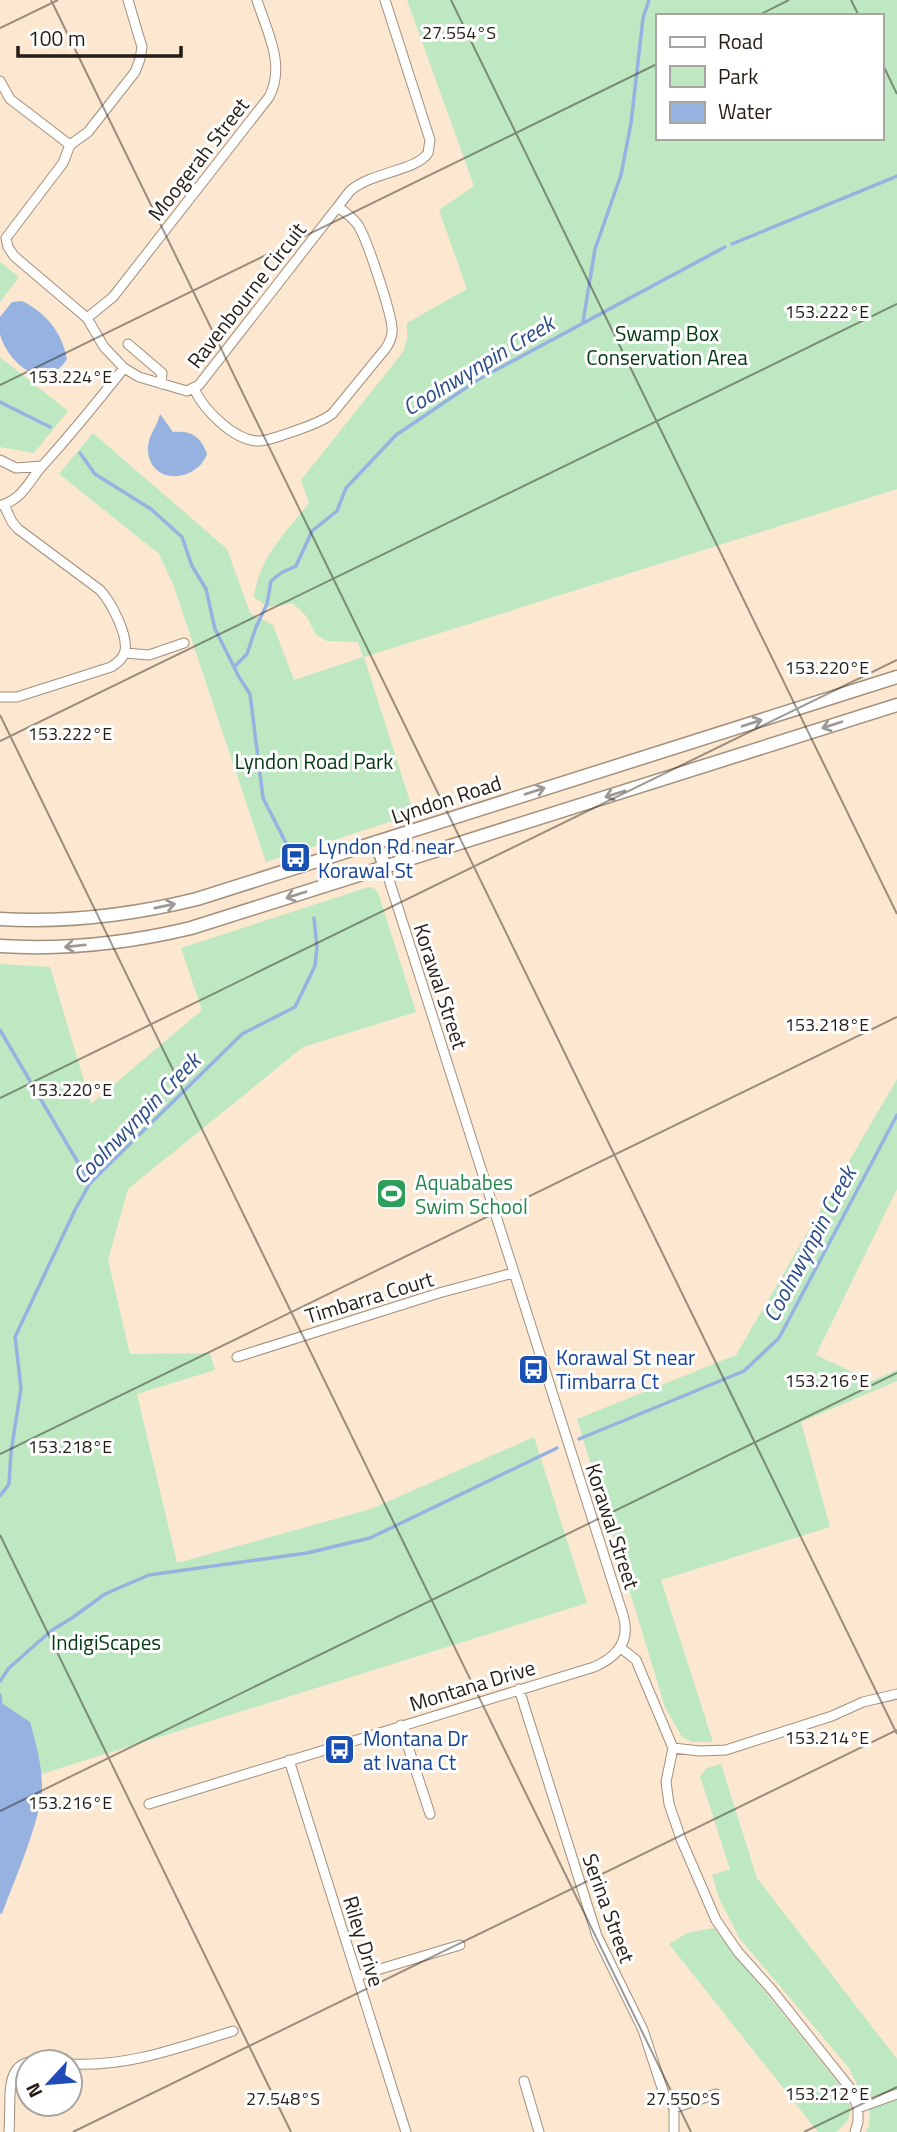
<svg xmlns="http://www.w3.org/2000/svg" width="897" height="2132" font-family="'Titillium Web',sans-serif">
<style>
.green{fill:#bde8c1;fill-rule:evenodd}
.water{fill:#96b2e1}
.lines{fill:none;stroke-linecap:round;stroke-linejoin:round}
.stream{stroke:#96b2e1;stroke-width:3.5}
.minor-casing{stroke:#a38f7b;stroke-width:11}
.secondary-casing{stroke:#a38f7b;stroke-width:15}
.minor{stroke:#fff;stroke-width:9}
.secondary{stroke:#fff;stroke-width:12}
.oneway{stroke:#9d9996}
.ticks{fill:none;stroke:#251d15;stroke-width:2;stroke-opacity:0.45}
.labels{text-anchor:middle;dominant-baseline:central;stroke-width:6;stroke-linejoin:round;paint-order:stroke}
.street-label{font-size:21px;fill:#251d15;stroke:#fff}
.park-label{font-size:21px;fill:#033812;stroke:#fff}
.transit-label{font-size:21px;fill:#164399;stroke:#fff;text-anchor:start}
.leisure-label{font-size:21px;fill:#27864d;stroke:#fff;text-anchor:start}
.water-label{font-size:23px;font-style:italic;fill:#2e4e89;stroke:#fff}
.ticks-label{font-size:18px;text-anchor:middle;fill:#251d15;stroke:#fff;stroke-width:6;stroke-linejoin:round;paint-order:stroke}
</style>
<rect width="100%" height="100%" fill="#fce7d1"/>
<path class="green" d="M 407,0 L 897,0 L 897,489 L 364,657 L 414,814 L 266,862 L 173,584 L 159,554 L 59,474 L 93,433 L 227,549 L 250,613 L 273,625 L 294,680 L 363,657 L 358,642 L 327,641 L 316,635 L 307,617 L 293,603 L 268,607 L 254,597 C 259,558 285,533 309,503 L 301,480 L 403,352 L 407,339 L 407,323 L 467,289 L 439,210 L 474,186 ZM 657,16 L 881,16 L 881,138 L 657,138 Z
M 0,262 L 19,277 L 0,302 Z
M 0,357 L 68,411 L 34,453 L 0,447 Z
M 369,887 L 375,889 L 379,895 L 416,1012 L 303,1047 L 128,1189 L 108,1260 L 130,1354 L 210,1353 L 215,1370 L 137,1394 L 177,1563 L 371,1509 L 534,1437 L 587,1603 L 0,1787 L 0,964 L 50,967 L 91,1104 L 202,1010 L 181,948 Z
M 897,1079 L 897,1189 L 816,1355 L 872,1381 L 897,1370 L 897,1381 L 801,1422 L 830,1527 L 661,1580 L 713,1742 L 692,1742 L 682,1737 L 665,1707 L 577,1419 L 736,1355 Z
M 721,1764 L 757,1878 L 897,2059 L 897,2132 L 866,2132 L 869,2126 L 870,2111 L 849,2068 L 740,1939 L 719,1898 L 712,1875 L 730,1869 L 700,1776 L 707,1768 Z
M 714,1928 L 848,2095 C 853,2113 851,2120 836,2132 L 818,2132 L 669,1944 L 687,1933 Z"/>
<path class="water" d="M 22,301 C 46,313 62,332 67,359 C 44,395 7,362 0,334 C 0,329 0,322 0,317 L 12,302 Z
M 160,414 L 173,432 C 192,430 201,437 207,454 C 197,482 151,486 148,451 C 147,436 157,428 160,414 Z
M 0,1702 L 30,1722 C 36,1744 42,1765 42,1787 C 41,1820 14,1881 2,1914 L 0,1913 Z"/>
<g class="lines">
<path class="stream" d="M 732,244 L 897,176
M 583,322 L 595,249 L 621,175 L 631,123 L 643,18 L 649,0
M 0,402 L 50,427
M 80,453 L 95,474 L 151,509 L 182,537 L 192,566 L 206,589 L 215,629 L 239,677 L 250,694 L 263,798 L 289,849
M 235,666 L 247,654 L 256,627 L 267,604 L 271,581 L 281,573 L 296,566 L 312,531 L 337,511 L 346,488 L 396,435 L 479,379 L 725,247
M 0,1030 L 90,1183
M 579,1439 L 744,1371 L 779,1338 L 897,1115
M 0,1496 L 9,1484 L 11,1452 L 21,1388 L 15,1337 L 75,1210 L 90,1183 L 242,1034 L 295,1007 L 315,966 L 317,947 L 314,918
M 0,1681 L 9,1668 L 52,1630 L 72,1618 L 105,1594 L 149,1575 L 307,1553 L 370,1538 L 557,1448
M 0,1695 L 1,1707"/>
<defs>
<path id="minor" d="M 128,0 L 142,47 L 140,59 L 135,72 L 88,132 L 70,145 L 63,163 L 6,238 L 8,247 L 14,256 L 87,318 L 104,347 L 124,368 L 139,377 L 187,391 L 199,385 L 350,191 C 371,172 416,171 428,153 L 430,140 L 385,0
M 0,81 L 10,99 L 70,145
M 87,318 L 113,297 L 269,97 C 286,65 267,32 257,0
M 128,344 L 162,373 L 161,384
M 194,389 C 204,410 235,442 260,441 C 271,440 282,435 292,432 C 306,427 320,423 332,414 L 386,348 C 390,342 393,336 392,328 C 391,312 367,239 358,225 C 353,218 345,212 338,207
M 0,460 L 16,468 L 42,466
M 2,505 C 24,498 29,480 44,464 C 72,433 98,401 124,368
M 125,653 L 149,655 L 184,643
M 0,697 L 17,697 L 111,667 C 117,663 123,659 125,651 C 128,634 111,602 100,590 L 18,529 L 12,522 L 4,505
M 237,1357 L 439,1293 L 513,1273
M 621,1648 L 636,1660 L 673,1748 L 666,1782 L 669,1804 L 681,1839 L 716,1920 L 738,1952 L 772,1990 L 850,2088 L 858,2108 L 858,2122 L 855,2132
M 519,1689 L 597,1936 L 643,2030 L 665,2097 L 674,2108 L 674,2132
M 401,1725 L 430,1814
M 673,1748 L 700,1751 L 726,1750 L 832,1716 L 863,1702 L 897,1694
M 289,1760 L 406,2132
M 149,1804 L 594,1667 C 617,1657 631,1641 623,1615 L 385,867
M 357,1976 L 460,1945
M 70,2064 C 129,2067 177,2048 233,2031
M 524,2081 L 539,2132
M 674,2108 L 716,2094
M 858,2108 L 897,2094
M 9,2132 C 12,2088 0,2052 58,2062"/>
<path id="secondary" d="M 376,842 L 385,867
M 0,919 C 67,923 132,915 197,899 L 897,677
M 0,946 C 64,950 129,943 191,928 L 897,705"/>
</defs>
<use href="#minor" class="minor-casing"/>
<use href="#secondary" class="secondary-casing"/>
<use href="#minor" class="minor"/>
<use href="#secondary" class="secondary"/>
</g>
<defs><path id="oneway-shaft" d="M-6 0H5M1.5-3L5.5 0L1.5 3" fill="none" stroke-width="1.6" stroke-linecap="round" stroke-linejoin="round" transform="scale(1.75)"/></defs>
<g class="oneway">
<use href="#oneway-shaft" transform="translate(752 723) rotate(-18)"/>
<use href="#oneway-shaft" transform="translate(832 725) rotate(162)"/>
<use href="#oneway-shaft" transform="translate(535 791) rotate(-18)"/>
<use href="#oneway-shaft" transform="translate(615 794) rotate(162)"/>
<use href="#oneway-shaft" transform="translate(296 895) rotate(162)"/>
<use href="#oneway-shaft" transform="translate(165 906) rotate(-12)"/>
<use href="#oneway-shaft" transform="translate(75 946) rotate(174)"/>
</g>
<path class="ticks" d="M 51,0 L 897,1734M 451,0 L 897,914M 851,0 L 859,16M 757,16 L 789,0M 0,28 L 58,0M 881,61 L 897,94M 0,385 L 657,64M 0,715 L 691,2132M 0,741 L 897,304M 0,1098 L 897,660M 0,1454 L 897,1017M 0,1535 L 291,2132M 0,1811 L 897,1373M 73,2132 L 897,1730M 804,2132 L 897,2087"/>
<defs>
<symbol id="bus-square" viewBox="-11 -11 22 22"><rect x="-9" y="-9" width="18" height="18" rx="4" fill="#1a4fb4" stroke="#fff"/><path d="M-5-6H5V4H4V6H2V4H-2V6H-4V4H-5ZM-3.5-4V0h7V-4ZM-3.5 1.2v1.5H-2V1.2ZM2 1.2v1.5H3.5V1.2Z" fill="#fff"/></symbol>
<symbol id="stadium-square" viewBox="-11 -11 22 22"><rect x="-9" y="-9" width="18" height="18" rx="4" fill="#2e9e5b" stroke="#fff"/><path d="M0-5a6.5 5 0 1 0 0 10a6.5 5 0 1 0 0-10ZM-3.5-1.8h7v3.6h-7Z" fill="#fff"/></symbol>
</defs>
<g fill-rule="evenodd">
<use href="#bus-square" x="278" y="840" width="35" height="35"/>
<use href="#stadium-square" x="374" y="1176" width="35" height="35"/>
<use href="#bus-square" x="516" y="1352" width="35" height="35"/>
<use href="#bus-square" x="322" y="1732" width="35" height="35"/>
</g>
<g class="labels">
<g class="street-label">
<text transform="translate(198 159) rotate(-52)">Moogerah Street</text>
<text transform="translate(246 295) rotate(-52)">Ravenbourne Circuit</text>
<text transform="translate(446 799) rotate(-18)">Lyndon Road</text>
<text transform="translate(441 986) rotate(72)">Korawal Street</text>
<text transform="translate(369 1297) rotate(-17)">Timbarra Court</text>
<text transform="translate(613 1526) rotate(72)">Korawal Street</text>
<text transform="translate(472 1685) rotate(-17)">Montana Drive</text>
<text transform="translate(609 1908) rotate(70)">Serina Street</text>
<text transform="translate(364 1941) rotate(73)">Riley Drive</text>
</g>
<g class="park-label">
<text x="667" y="333">Swamp Box<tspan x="667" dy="24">Conservation Area</tspan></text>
<text x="314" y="761">Lyndon Road Park</text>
<text x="106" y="1642">IndigiScapes</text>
</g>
<g class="transit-label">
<text x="318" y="846">Lyndon Rd near<tspan x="318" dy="24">Korawal St</tspan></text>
<text x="556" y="1357">Korawal St near<tspan x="556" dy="24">Timbarra Ct</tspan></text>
<text x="363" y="1738">Montana Dr<tspan x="363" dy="24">at Ivana Ct</tspan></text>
</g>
<g class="leisure-label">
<text x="415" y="1182">Aquababes<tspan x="415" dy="24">Swim School</tspan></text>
</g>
<g class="water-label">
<text transform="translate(478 365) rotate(-31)">Coolnwynpin Creek</text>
<text transform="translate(136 1118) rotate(-46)">Coolnwynpin Creek</text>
<text transform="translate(809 1244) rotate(-62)">Coolnwynpin Creek</text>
</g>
</g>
<g class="ticks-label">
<text x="459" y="39">27.554°S</text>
<text x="827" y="318">153.222°E</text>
<text x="70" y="383">153.224°E</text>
<text x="827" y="674">153.220°E</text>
<text x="70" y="740">153.222°E</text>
<text x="827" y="1031">153.218°E</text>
<text x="70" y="1096">153.220°E</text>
<text x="827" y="1387">153.216°E</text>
<text x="70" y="1453">153.218°E</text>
<text x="827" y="1744">153.214°E</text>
<text x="70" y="1809">153.216°E</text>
<text x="827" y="2100">153.212°E</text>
<text x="283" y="2105">27.548°S</text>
<text x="683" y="2105">27.550°S</text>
</g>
<rect x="656" y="14" width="228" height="126" fill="#ffffff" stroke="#a8a5a1" stroke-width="2"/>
<rect x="670" y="37" width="35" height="10" fill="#ffffff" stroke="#a8a5a1" stroke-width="2"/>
<text x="718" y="49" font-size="21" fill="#251d15">Road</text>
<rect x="670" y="66" width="35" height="21" fill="#bde8c1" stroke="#a8a5a1" stroke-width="2"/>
<text x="718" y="84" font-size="21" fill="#251d15">Park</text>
<rect x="670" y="102" width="35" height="21" fill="#96b2e1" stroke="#a8a5a1" stroke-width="2"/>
<text x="718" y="119" font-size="21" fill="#251d15">Water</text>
<g transform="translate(49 2083) rotate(244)"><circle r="33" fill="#ffffff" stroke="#a8a5a1" stroke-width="2"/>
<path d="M0-5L12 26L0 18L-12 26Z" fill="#214bb9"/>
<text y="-10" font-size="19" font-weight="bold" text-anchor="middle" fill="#251d15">N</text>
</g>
<path d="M18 46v10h163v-10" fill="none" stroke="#251d15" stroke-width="3.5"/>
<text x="28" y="46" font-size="21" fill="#251d15" stroke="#ffffff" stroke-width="5" paint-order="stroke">100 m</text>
</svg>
